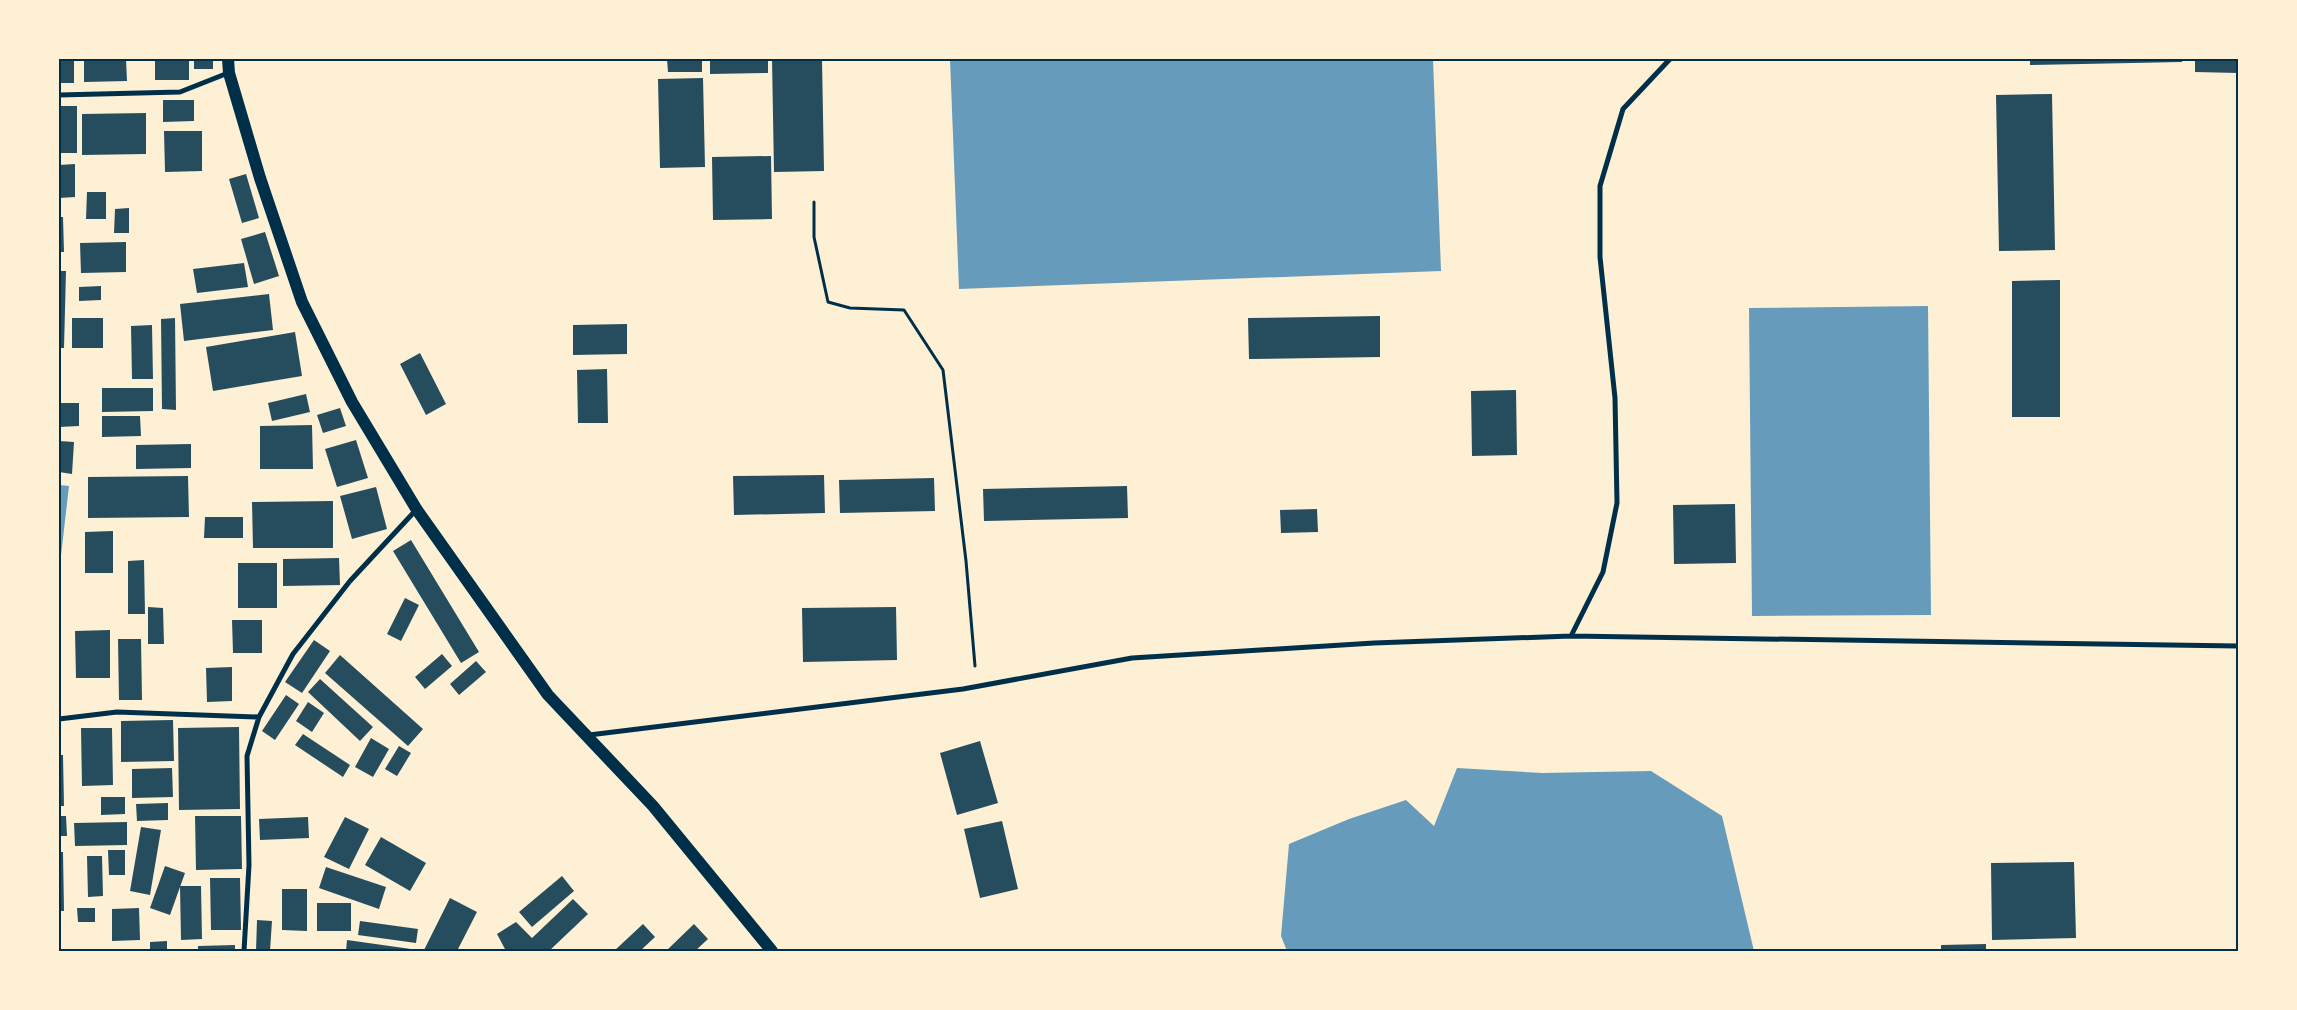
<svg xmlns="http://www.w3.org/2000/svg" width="2297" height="1010" font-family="Overpass,sans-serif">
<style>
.water{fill:#669bbc}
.building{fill:#264d5e}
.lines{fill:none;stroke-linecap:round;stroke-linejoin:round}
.path{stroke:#003049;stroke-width:3}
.minor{stroke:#003049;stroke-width:5}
.primary{stroke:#003049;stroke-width:12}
.neatline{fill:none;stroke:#003049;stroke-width:2}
</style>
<rect width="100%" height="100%" fill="#fdf0d5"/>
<path class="water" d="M 950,59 L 1433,59 L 1441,271 L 959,289 Z
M 1928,306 L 1931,615 L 1752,616 L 1749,308 Z
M 59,485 L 69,486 L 59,573 Z
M 1457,768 L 1542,773 L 1651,771 L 1722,816 L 1754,951 L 1287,951 L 1281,936 L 1289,844 L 1349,819 L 1406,800 L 1434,826 Z"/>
<path class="building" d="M 59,59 L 74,59 L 74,83 L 59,83 Z
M 84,59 L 126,59 L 127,81 L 84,82 Z
M 155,59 L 189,59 L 189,80 L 155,80 Z
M 194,59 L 213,59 L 213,69 L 194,69 Z
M 667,59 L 702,59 L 702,72 L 668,72 Z
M 710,59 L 768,59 L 768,73 L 710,74 Z
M 772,59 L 822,59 L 824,171 L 774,172 Z
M 2030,59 L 2182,59 L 2182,62 L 2030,65 Z
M 2195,59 L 2238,59 L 2238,73 L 2195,72 Z
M 703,78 L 705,167 L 660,168 L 658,79 Z
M 2052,94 L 2055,250 L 1999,251 L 1996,95 Z
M 163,100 L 194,100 L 194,121 L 163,122 Z
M 59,106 L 77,106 L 77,153 L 59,153 Z
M 146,113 L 146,154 L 82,155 L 82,114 Z
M 164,131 L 202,131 L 202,171 L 165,172 Z
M 771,156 L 772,219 L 713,220 L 712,157 Z
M 75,164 L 75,197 L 59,198 L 59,165 Z
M 246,174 L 259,218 L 242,223 L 229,179 Z
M 87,192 L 106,192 L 106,219 L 86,219 Z
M 129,208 L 129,233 L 114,233 L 115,209 Z
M 59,217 L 63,217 L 64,252 L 59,252 Z
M 265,232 L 279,276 L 254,284 L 241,239 Z
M 126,242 L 126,272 L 81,273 L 80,243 Z
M 244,263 L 248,287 L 197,293 L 193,269 Z
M 59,271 L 66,271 L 64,348 L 59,348 Z
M 2060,280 L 2060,417 L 2012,417 L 2012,281 Z
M 101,286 L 101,300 L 79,301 L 79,287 Z
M 269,294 L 273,330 L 184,341 L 180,304 Z
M 1380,316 L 1380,357 L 1249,359 L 1248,318 Z
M 72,318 L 103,318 L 103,348 L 72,348 Z
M 175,318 L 176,410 L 162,409 L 161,319 Z
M 627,324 L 627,354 L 573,355 L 573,325 Z
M 152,325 L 153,379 L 132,379 L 131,326 Z
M 295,332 L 302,376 L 213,391 L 206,347 Z
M 420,353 L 446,404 L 426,415 L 400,364 Z
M 607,369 L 608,423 L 578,423 L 577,370 Z
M 102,388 L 153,388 L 153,411 L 102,412 Z
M 1516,390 L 1517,455 L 1472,456 L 1471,391 Z
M 306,394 L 310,412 L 272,421 L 268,403 Z
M 59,403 L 79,403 L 79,426 L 59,427 Z
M 340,408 L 346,426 L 323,433 L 317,415 Z
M 102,416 L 140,416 L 141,436 L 102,437 Z
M 312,425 L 313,469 L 260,469 L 260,426 Z
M 356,440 L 368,478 L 337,487 L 325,449 Z
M 59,441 L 74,442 L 72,474 L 59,472 Z
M 191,444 L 191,468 L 136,469 L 136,445 Z
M 824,475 L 825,513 L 734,515 L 733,476 Z
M 188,476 L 189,517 L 88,518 L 88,477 Z
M 934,478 L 935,511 L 840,513 L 839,480 Z
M 1127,486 L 1128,518 L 984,521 L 983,489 Z
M 376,487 L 387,529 L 352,539 L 340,496 Z
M 333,501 L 333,548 L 253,548 L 252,502 Z
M 1735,504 L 1736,563 L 1674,564 L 1673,505 Z
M 1317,509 L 1318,532 L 1281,533 L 1280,510 Z
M 205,517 L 243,517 L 243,538 L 204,538 Z
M 113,531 L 113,573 L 85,573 L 85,532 Z
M 411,540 L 479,652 L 461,663 L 393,551 Z
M 339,558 L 340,585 L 283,586 L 283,559 Z
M 144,560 L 145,614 L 128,614 L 128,561 Z
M 238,563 L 277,563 L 277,608 L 238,608 Z
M 405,598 L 419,605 L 401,641 L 387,634 Z
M 148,607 L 163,608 L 164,644 L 148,644 Z
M 896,607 L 897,660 L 803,662 L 802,608 Z
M 232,620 L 262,620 L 262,653 L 233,653 Z
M 110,630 L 110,678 L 76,678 L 75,631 Z
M 118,639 L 141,639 L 142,700 L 119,700 Z
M 314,640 L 330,651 L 302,693 L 285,682 Z
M 442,654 L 452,666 L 425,689 L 415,677 Z
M 340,655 L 423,729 L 408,746 L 325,673 Z
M 476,661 L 486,672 L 459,695 L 450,684 Z
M 232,667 L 232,701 L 207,702 L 206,668 Z
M 320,679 L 373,727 L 360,741 L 308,692 Z
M 286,695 L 299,704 L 275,740 L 262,731 Z
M 308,702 L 324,713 L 312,732 L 296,721 Z
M 173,720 L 174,761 L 121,762 L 121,721 Z
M 239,727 L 240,809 L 179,810 L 178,728 Z
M 81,728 L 112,728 L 113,785 L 82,786 Z
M 303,734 L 350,765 L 343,777 L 295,745 Z
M 371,738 L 389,749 L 373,777 L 355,767 Z
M 980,741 L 998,803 L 957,815 L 940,753 Z
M 399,746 L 411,753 L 397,776 L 385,769 Z
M 59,755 L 63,755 L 64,806 L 59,806 Z
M 172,768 L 173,797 L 132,798 L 132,769 Z
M 101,797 L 125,797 L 125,814 L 101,815 Z
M 168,803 L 168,820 L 137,821 L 136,804 Z
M 59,816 L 66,816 L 67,836 L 59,836 Z
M 195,816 L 241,816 L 242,869 L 196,870 Z
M 308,817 L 309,838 L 260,840 L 259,819 Z
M 345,817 L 369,829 L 349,869 L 324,857 Z
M 1002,821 L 1018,889 L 980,898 L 964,829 Z
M 127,822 L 127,845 L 75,846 L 74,823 Z
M 141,827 L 161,830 L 150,895 L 130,891 Z
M 381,837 L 426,863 L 410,891 L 365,865 Z
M 108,850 L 125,850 L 125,875 L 109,875 Z
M 59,852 L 63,852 L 64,911 L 59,911 Z
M 87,856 L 102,856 L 103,896 L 88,897 Z
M 2074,862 L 2076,938 L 1992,940 L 1991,863 Z
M 165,866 L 185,873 L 170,915 L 150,908 Z
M 326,867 L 386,887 L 379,909 L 319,888 Z
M 562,876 L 574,891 L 532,927 L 519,912 Z
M 210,878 L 240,878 L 241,930 L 211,930 Z
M 180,886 L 201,886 L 202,939 L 181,940 Z
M 282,889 L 307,889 L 307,931 L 282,930 Z
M 450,898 L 477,912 L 457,951 L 426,951 L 424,950 Z
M 573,899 L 588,914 L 549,951 L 506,951 L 497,934 L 516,922 L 532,938 Z
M 317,903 L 351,903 L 351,931 L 317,931 Z
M 77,908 L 95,908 L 95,922 L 78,922 Z
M 139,908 L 140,940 L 112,941 L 112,909 Z
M 257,920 L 272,921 L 270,951 L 256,951 Z
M 360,921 L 418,929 L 416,943 L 358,935 Z
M 643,924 L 655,937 L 640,951 L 614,951 Z
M 694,924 L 708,939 L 695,951 L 666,951 Z
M 347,940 L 411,949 L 410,951 L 346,951 Z
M 167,941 L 167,951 L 150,951 L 150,942 Z
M 1986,944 L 1986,951 L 1941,951 L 1941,945 Z
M 235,945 L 235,951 L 198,951 L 198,946 Z"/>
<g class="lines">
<path class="path" d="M 814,202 L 814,237 L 828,302 L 850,308 L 904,310 L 943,370 L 966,561 L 975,666"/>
<path class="minor" d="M 59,95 L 180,92 L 228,73
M 1571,636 L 1603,572 L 1617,503 L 1615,398 L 1600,257 L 1600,186 L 1623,109 L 1670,59
M 59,719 L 117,712 L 259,717
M 589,735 L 963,689 L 1132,658 L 1374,643 L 1571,636 L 2238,646
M 244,951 L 249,865 L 247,756 L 259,717 L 293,654 L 350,581 L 416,510"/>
<path class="primary" d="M 228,59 L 229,73 L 260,178 L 302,302 L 352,402 L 417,510 L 548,695 L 653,806 L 772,951"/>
</g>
<rect width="2297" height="1010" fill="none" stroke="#fdf0d5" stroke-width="120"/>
<rect x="60" y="60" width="2177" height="890" class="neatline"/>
</svg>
